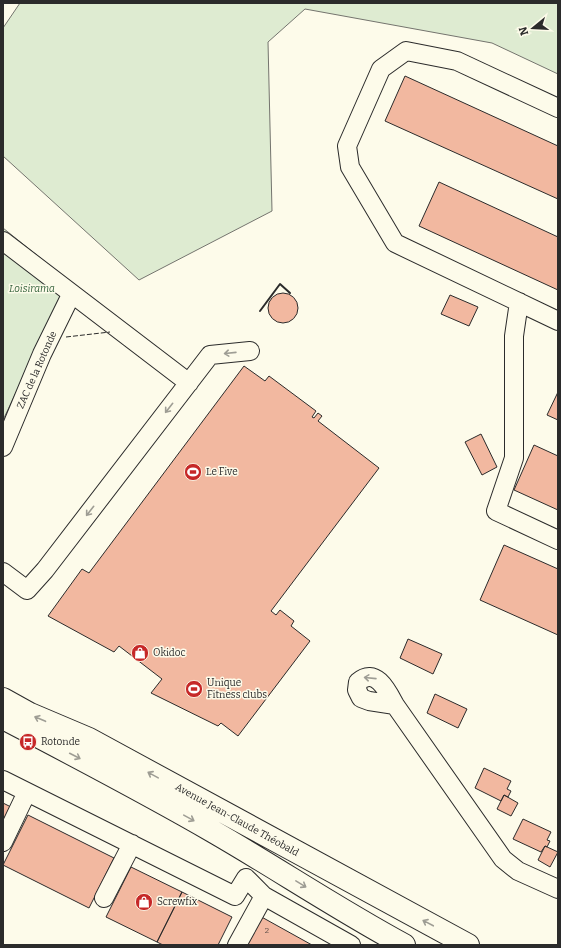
<svg xmlns="http://www.w3.org/2000/svg" width="561" height="948" font-family="Bitter,serif">
<style>
.green{fill:#deebd1;stroke:#74746e}
.building{fill:#f2b8a0;stroke:#2b2b2b}
.lines{fill:none;stroke-linecap:round;stroke-linejoin:round}
.minor-casing{stroke:#2b2b2b;stroke-width:20}
.major-casing{stroke:#2b2b2b;stroke-width:24}
.minor{stroke:#fdfbea;stroke-width:18}
.major{stroke:#fdfbea;stroke-width:22}
.fence{stroke:#2b2b2b;stroke-width:1;stroke-dasharray:5 2;stroke-linecap:butt}
.wall{stroke:#2b2b2b;stroke-width:2}
.oneway{stroke:#9e9d94}
.labels{text-anchor:middle;dominant-baseline:central;stroke-width:3;stroke-linejoin:round;paint-order:stroke}
.number-label{font-size:8px;fill:#5d4e48}
.park-label{font-size:10px;font-style:italic;fill:#34623c;stroke:#fdfbea}
.street-label{font-size:10px;fill:#2b2b2b;stroke:#fdfbea}
.poi-label{font-size:10px;fill:#2b2b2b;stroke:#fdfbea;text-anchor:start}
</style>
<rect width="100%" height="100%" fill="#fdfbea"/>
<path class="green" d="M 20,3 L 558,3 L 558,74 L 492,43 L 305,9 L 268,42 L 272,211 L 139,280 L 3,156 L 3,28 Z
M 3,228 L 69,281 L 3,420 Z"/>
<path class="building" d="M 405,76 L 558,146 L 558,199 L 385,121 Z
M 439,182 L 558,237 L 558,290 L 419,226 Z
M268 308a15 15 0 1 1 30 0a15 15 0 1 1-30 0Z
M 450,295 L 478,307 L 469,326 L 441,314 Z
M 244,366 L 265,381 L 269,376 L 316,411 L 312,417 L 314,418 L 318,413 L 322,416 L 318,421 L 379,468 L 271,611 L 276,615 L 280,610 L 294,621 L 291,626 L 310,641 L 238,736 L 221,723 L 218,726 L 151,693 L 162,679 L 119,646 L 114,652 L 48,616 L 82,569 L 89,573 Z
M 558,392 L 558,420 L 547,415 Z
M 481,434 L 497,467 L 482,475 L 465,442 Z
M 534,445 L 558,456 L 558,510 L 514,490 Z
M 504,545 L 558,569 L 558,635 L 480,600 Z
M 408,639 L 442,654 L 433,674 L 400,658 Z
M 435,694 L 467,709 L 458,728 L 427,713 Z
M 484,768 L 511,781 L 507,789 L 511,791 L 508,797 L 504,795 L 501,801 L 475,788 Z
M 504,795 L 518,803 L 511,816 L 497,809 Z
M 3,803 L 11,807 L 3,824 Z
M 28,815 L 114,858 L 89,908 L 3,865 Z
M 523,819 L 551,832 L 547,840 L 550,841 L 547,847 L 545,846 L 541,852 L 513,839 Z
M 545,846 L 558,852 L 550,867 L 538,860 Z
M 131,867 L 182,892 L 157,942 L 106,917 Z
M 182,892 L 232,917 L 218,945 L 163,945 L 157,942 Z
M 258,915 L 312,945 L 241,945 Z"/>
<g class="lines">
<defs>
<path id="minor" d="M 558,108 L 457,61 L 406,51 L 381,69 L 347,146 L 350,167 L 395,243 L 558,321
M 3,241 L 189,383
M 519,302 L 514,336 L 514,458 L 496,511 L 558,540
M 3,447 L 42,354 L 71,295
M 3,572 L 27,590 L 45,570 L 210,355 L 250,351
M 395,705 L 369,701 L 361,698 L 357,690 L 358,682 C 376,666 388,692 395,705 L 503,859 L 518,871 L 558,889
M 3,780 L 235,896 L 246,878 L 264,896 L 351,945
M 3,842 L 27,792
M 104,898 L 132,844
M 237,945 L 264,896"/>
<path id="major" d="M 3,699 L 30,714 L 89,739 L 468,945
M 3,718 C 74,755 145,792 214,832 C 278,869 339,910 404,945"/>
</defs>
<use href="#minor" class="minor-casing"/>
<use href="#major" class="major-casing"/>
<use href="#minor" class="minor"/>
<use href="#major" class="major"/>
<path class="fence" d="M 66,337 L 110,332"/>
<path class="wall" d="M 260,311 L 280,284 L 290,293"/>
</g>
<defs><path id="oneway-shaft" d="M-6 0H5M1.5-3L5.5 0L1.5 3" fill="none" stroke-width="1.6" stroke-linecap="round" stroke-linejoin="round"/></defs>
<g class="oneway">
<use href="#oneway-shaft" transform="translate(230 353) rotate(174)"/>
<use href="#oneway-shaft" transform="translate(169 408) rotate(128)"/>
<use href="#oneway-shaft" transform="translate(90 511) rotate(128)"/>
<use href="#oneway-shaft" transform="translate(370 678) rotate(-174)"/>
<use href="#oneway-shaft" transform="translate(40 719) rotate(-157)"/>
<use href="#oneway-shaft" transform="translate(75 756) rotate(27)"/>
<use href="#oneway-shaft" transform="translate(153 775) rotate(-151)"/>
<use href="#oneway-shaft" transform="translate(189 818) rotate(29)"/>
<use href="#oneway-shaft" transform="translate(301 884) rotate(31)"/>
<use href="#oneway-shaft" transform="translate(428 923) rotate(-152)"/>
</g>
<defs>
<symbol id="stadium-disc" viewBox="-11 -11 22 22"><circle r="9.5" fill="#c62828" stroke="#fdfbea"/><path d="M0-5a6.5 5 0 1 0 0 10a6.5 5 0 1 0 0-10ZM-3.5-1.8h7v3.6h-7Z" fill="#fff"/></symbol>
<symbol id="shop-disc" viewBox="-11 -11 22 22"><circle r="9.5" fill="#c62828" stroke="#fdfbea"/><path d="M-5-2.5h2.3a2.7 3.5 0 0 1 5.4 0H5L5.5 6h-11ZM-1.5-2.5h3a1.5 2.3 0 0 0-3 0Z" fill="#fff"/></symbol>
<symbol id="bus-disc" viewBox="-11 -11 22 22"><circle r="9.5" fill="#c62828" stroke="#fdfbea"/><path d="M-5-6H5V4H4V6H2V4H-2V6H-4V4H-5ZM-3.5-4V0h7V-4ZM-3.5 1.2v1.5H-2V1.2ZM2 1.2v1.5H3.5V1.2Z" fill="#fff"/></symbol>
</defs>
<g fill-rule="evenodd">
<use href="#stadium-disc" x="183" y="462" width="20" height="20"/>
<use href="#shop-disc" x="130" y="643" width="20" height="20"/>
<use href="#stadium-disc" x="184" y="679" width="20" height="20"/>
<use href="#bus-disc" x="18" y="732" width="20" height="20"/>
<use href="#shop-disc" x="134" y="892" width="20" height="20"/>
</g>
<g class="labels">
<g class="number-label">
<text x="267" y="930">2</text>
</g>
<g class="park-label">
<text x="32" y="289">Loisirama</text>
</g>
<g class="street-label">
<text transform="translate(37 370) rotate(-66)">ZAC de la Rotonde</text>
<text transform="translate(237 820) rotate(29)">Avenue Jean-Claude Théobald</text>
</g>
<g class="poi-label">
<text x="206" y="472">Le Five</text>
<text x="153" y="653">Okidoc</text>
<text x="207" y="683">Unique<tspan x="207" dy="12">Fitness clubs</tspan></text>
<text x="41" y="742">Rotonde</text>
<text x="157" y="902">Screwfix</text>
</g>
</g>
<rect width="561" height="948" fill="none" stroke="#2b2b2b" stroke-width="8"/>
<g transform="translate(533 28) rotate(252)" stroke="#fdfbea" stroke-width="3" paint-order="stroke">
<path d="M0-3L7 15L0 10L-7 15Z" fill="#2b2b2b"/>
<text y="-6" font-size="11" font-weight="bold" text-anchor="middle" fill="#2b2b2b">N</text>
</g>
</svg>
